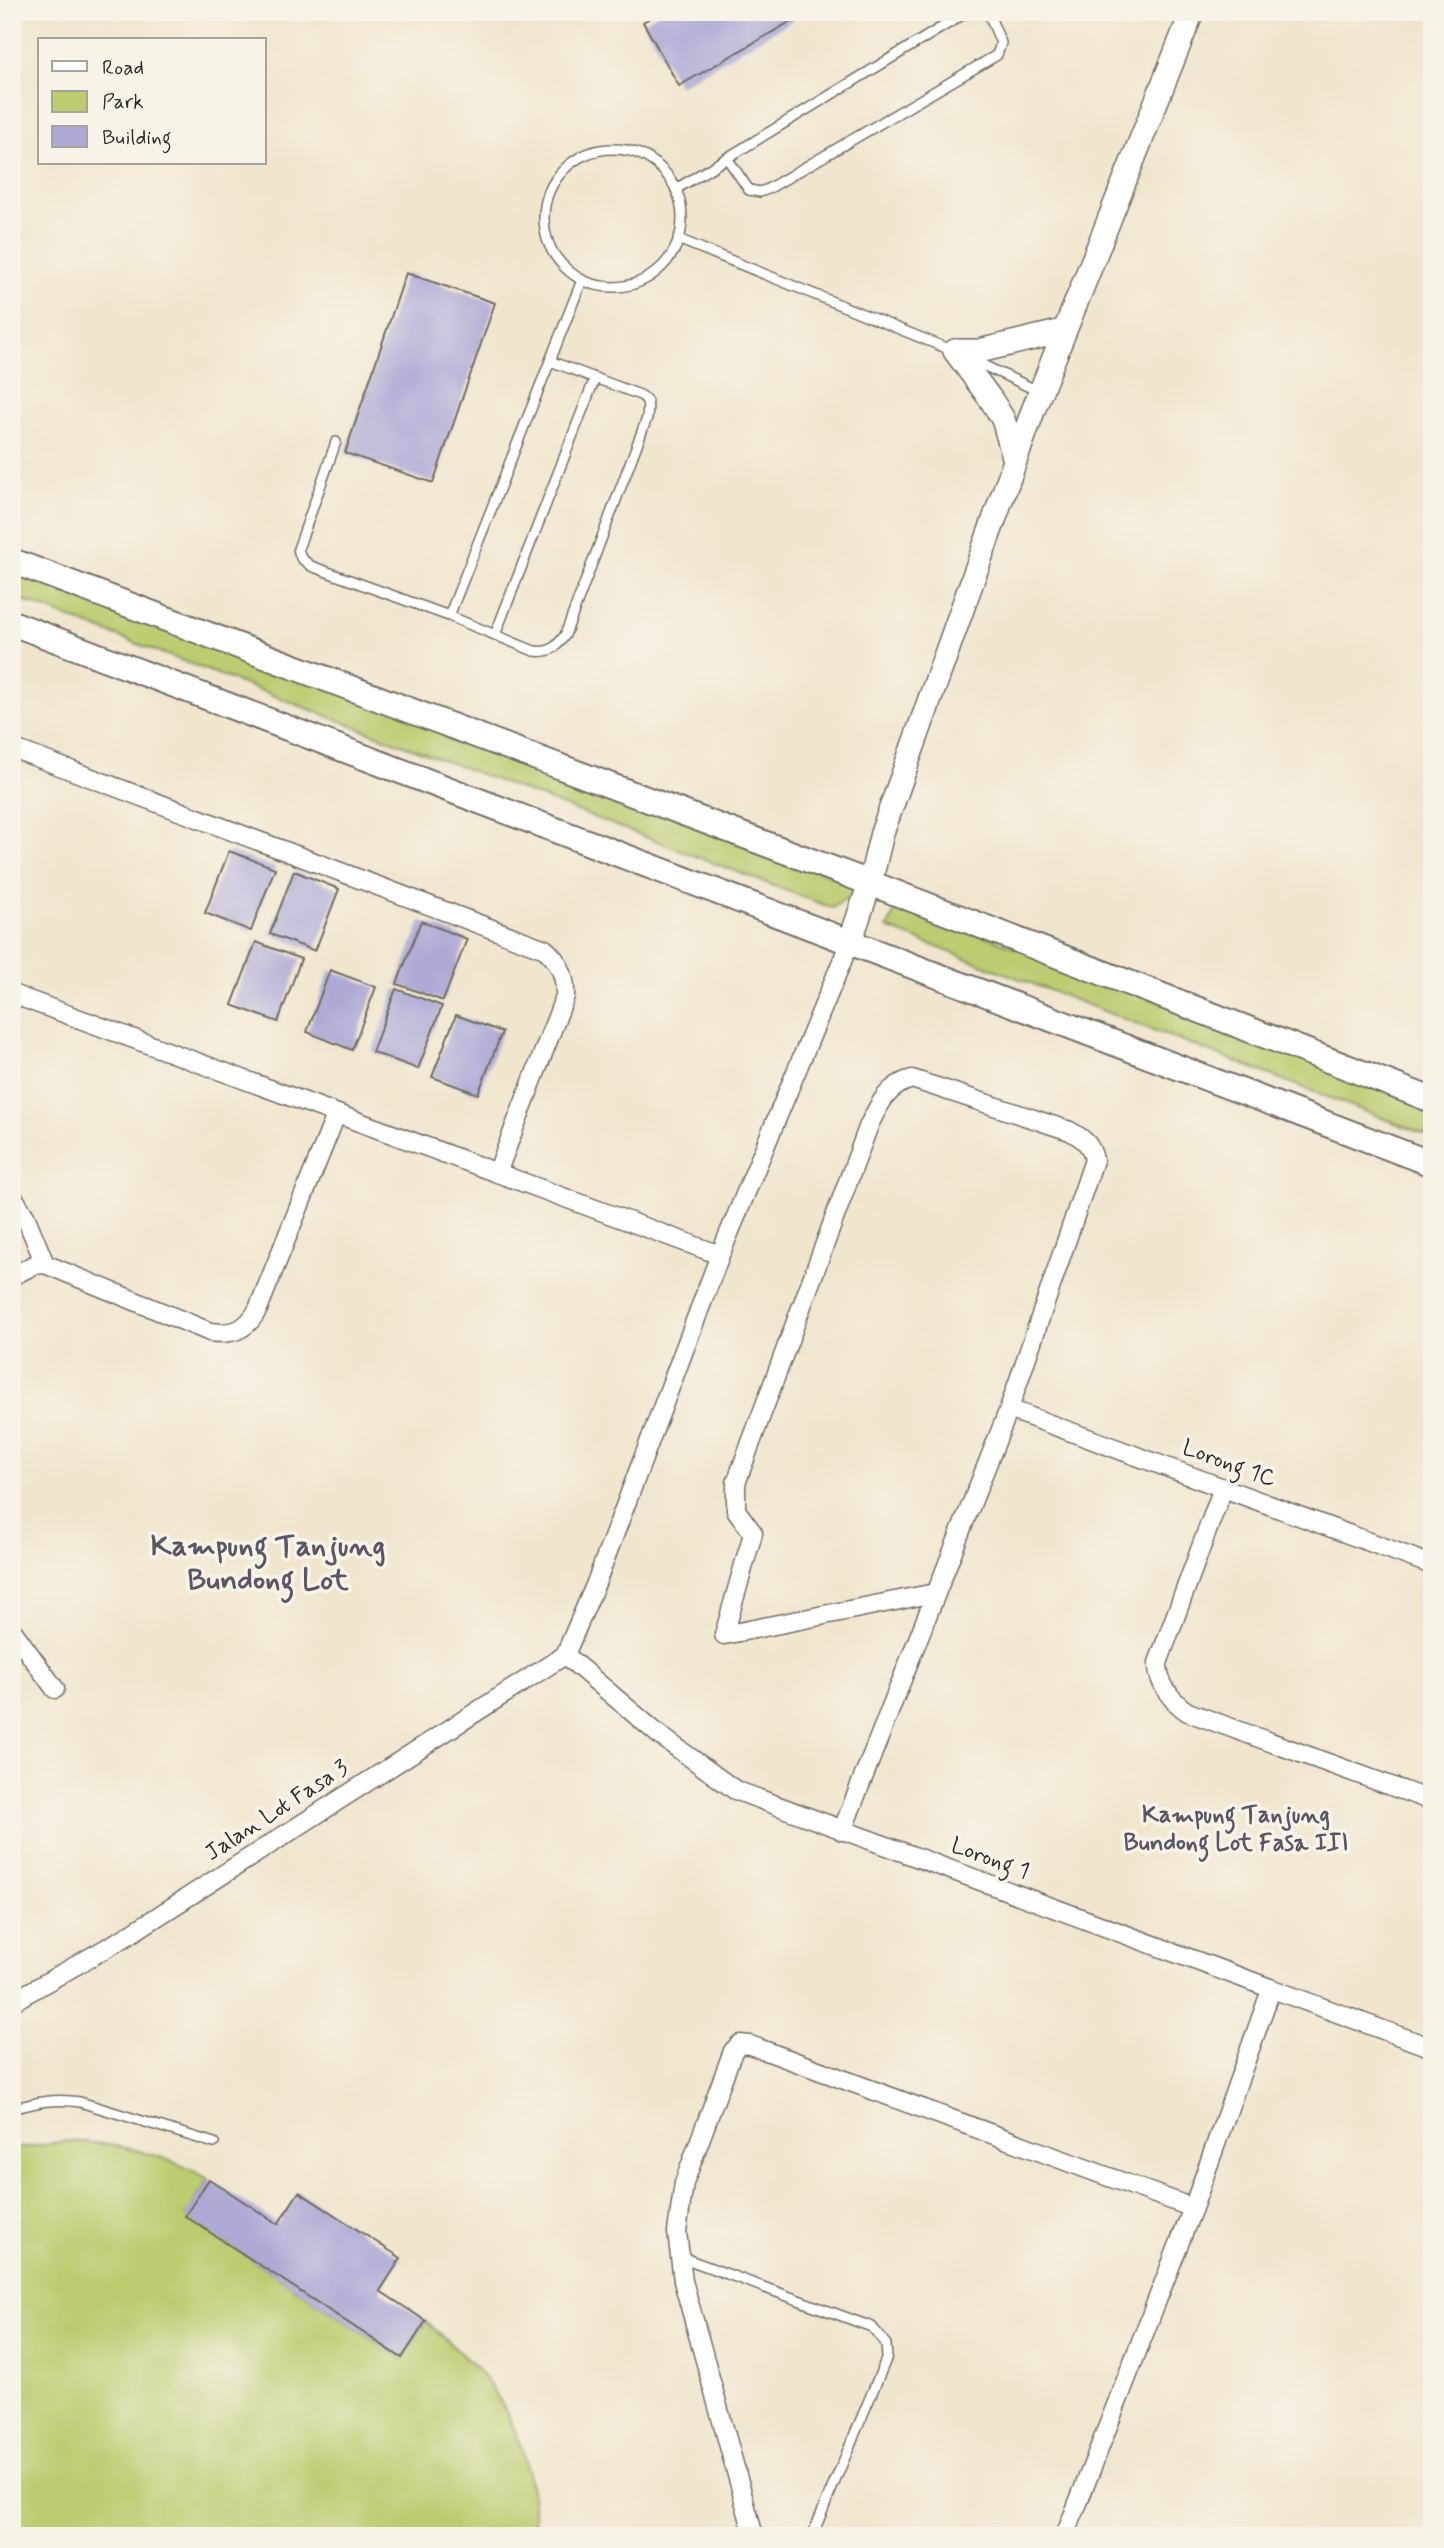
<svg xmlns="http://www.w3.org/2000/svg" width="1444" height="2548" font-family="Mynerve,sans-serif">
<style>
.green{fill:#bccc6f;stroke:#747c4d;stroke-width:2}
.building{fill:#afaad5}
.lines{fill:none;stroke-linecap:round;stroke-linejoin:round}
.service-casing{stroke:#706c64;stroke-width:12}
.minor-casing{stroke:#706c64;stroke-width:21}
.tertiary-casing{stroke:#706c64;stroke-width:26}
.secondary-casing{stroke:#706c64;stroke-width:28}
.service{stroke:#fff;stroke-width:9}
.minor{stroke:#fff;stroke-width:18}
.tertiary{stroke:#fff;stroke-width:23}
.secondary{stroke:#fff;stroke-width:24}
.labels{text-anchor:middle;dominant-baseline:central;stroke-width:7;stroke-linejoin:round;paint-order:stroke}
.street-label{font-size:23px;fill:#2b2b2b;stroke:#f7f3e8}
.neighbourhood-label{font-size:24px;font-weight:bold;fill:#595766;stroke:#f7f3e8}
.district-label{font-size:30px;font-weight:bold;fill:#595766;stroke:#f7f3e8}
</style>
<rect width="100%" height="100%" fill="#f7f3e8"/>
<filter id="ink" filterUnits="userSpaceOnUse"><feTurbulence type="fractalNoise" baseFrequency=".0143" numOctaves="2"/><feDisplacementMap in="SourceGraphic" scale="14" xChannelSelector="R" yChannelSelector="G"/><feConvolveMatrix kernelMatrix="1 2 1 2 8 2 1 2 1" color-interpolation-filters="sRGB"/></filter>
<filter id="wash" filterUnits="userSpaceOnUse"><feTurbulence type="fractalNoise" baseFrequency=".00686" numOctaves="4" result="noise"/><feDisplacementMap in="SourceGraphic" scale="28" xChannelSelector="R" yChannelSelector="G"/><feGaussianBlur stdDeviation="1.57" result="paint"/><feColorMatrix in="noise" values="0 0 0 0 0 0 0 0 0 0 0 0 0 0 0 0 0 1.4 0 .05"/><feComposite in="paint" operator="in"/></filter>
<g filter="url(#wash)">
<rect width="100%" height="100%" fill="#f0e6cd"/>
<path class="green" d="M 12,563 L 863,888 L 832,908 L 12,596 Z
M 899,903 L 1432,1106 L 1432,1137 L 887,928 Z
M 68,2141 C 120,2143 164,2154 209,2179 L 186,2216 L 402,2358 L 426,2321 C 445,2340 468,2358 484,2378 C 520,2422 534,2481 535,2536 L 12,2536 L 12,2149 Z"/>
<g id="blocks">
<path class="building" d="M 660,12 L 807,12 L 679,86 L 643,22 Z
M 406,273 L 495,303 L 433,483 L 345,453 Z
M 229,851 L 275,868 L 251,931 L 205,913 Z
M 294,871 L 339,889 L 315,951 L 270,934 Z
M 421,921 L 467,939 L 443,1001 L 397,984 Z
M 256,942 L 301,959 L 278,1022 L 232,1005 Z
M 330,970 L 376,987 L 352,1050 L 307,1032 Z
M 396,989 L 442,1006 L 418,1069 L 372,1052 Z
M 456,1015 L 502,1032 L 478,1094 L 432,1077 Z
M 209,2179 L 278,2224 L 299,2192 L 401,2258 L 380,2291 L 426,2321 L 402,2358 L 185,2216 Z"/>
</g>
</g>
<g filter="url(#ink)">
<use href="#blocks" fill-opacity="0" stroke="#706c64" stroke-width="2"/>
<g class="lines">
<defs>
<path id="service" d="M544 218a69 69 0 1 1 138 0a69 69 0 1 1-138 0Z
M 727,158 L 749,190 L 760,192 L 768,189 L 997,55 L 1001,43 L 988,12
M 676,189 L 967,12
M 678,239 L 956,352
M 968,358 L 1040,392
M 336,442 L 298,549 L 301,558 L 311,566 L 449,616 L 534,651 C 550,653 556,648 565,635 L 647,418 C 648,407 650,400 640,395 L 550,361
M 449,616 L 582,280
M 495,635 L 595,378
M 12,2109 C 37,2102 55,2098 80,2102 L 214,2143
M 681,2257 L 872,2327 L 886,2344 L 887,2357 L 812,2536"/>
<path id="minor" d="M 12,748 L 545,949 C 559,961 566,977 565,996 L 497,1173
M 12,994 L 720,1255
M 12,1195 L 26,1218 L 45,1264
M 12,1276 L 34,1265 L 45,1264 L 210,1332 C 233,1335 247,1330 258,1309 L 336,1115
M 1009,1409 L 1432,1565
M 1223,1488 L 1158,1663 C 1157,1682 1172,1702 1188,1712 L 1432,1801
M 12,1630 L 55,1689
M 565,1655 L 658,1734 L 735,1790 L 1432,2048
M 565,1655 L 596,1583 L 720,1255 L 850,942
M 842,1831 L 1009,1409 L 1094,1160 C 1091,1144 1084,1139 1070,1131 L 912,1079 C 888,1085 879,1104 869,1125 L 736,1483 L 736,1510 L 753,1533 L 724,1635 L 935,1593
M 12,2002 L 124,1938 L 565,1655
M 754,2536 L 683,2281 L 677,2232 L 684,2183 L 733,2051 L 740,2044 L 750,2045 L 1193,2208
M 1065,2536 L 1193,2208 L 1271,1990"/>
<path id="tertiary" d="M 955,351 L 992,401 L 1003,419 L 1015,460
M 955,351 L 979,351 L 1063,331
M 850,942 L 870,883 L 882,833 L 1034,408 L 1192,12"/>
<path id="secondary" d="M 12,561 L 870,883 L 1432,1100
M 12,623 L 1432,1164"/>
</defs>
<use href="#service" class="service-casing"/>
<use href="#minor" class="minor-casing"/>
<use href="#tertiary" class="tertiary-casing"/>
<use href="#secondary" class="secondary-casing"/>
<use href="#service" class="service"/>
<use href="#minor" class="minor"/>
<use href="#tertiary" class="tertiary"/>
<use href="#secondary" class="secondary"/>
</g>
</g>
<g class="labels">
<g class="street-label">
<text transform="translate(1229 1464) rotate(20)">Lorong 1C</text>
<text transform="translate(277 1811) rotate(-33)">Jalan Lot Fasa 3</text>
<text transform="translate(990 1859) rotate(20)">Lorong 1</text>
</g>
<g class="neighbourhood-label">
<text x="1236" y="1815">Kampung Tanjung<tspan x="1236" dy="28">Bundong Lot Fasa III</tspan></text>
</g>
<g class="district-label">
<text x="268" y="1546">Kampung Tanjung<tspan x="268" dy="34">Bundong Lot</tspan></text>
</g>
</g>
<rect width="1444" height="2548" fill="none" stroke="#f7f3e8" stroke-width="42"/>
<rect x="38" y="38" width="228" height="126" fill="#f7f3e8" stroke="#a5a39c" stroke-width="2"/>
<rect x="52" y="61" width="35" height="10" fill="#ffffff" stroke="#a5a39c" stroke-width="2"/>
<text x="102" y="74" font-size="21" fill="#2b2b2b">Road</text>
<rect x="52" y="91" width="35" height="21" fill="#bccc6f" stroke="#a5a39c" stroke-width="2"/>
<text x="102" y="108" font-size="21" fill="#2b2b2b">Park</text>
<rect x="52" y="126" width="35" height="21" fill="#afaad5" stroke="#a5a39c" stroke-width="2"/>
<text x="102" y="144" font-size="21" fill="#2b2b2b">Building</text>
</svg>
